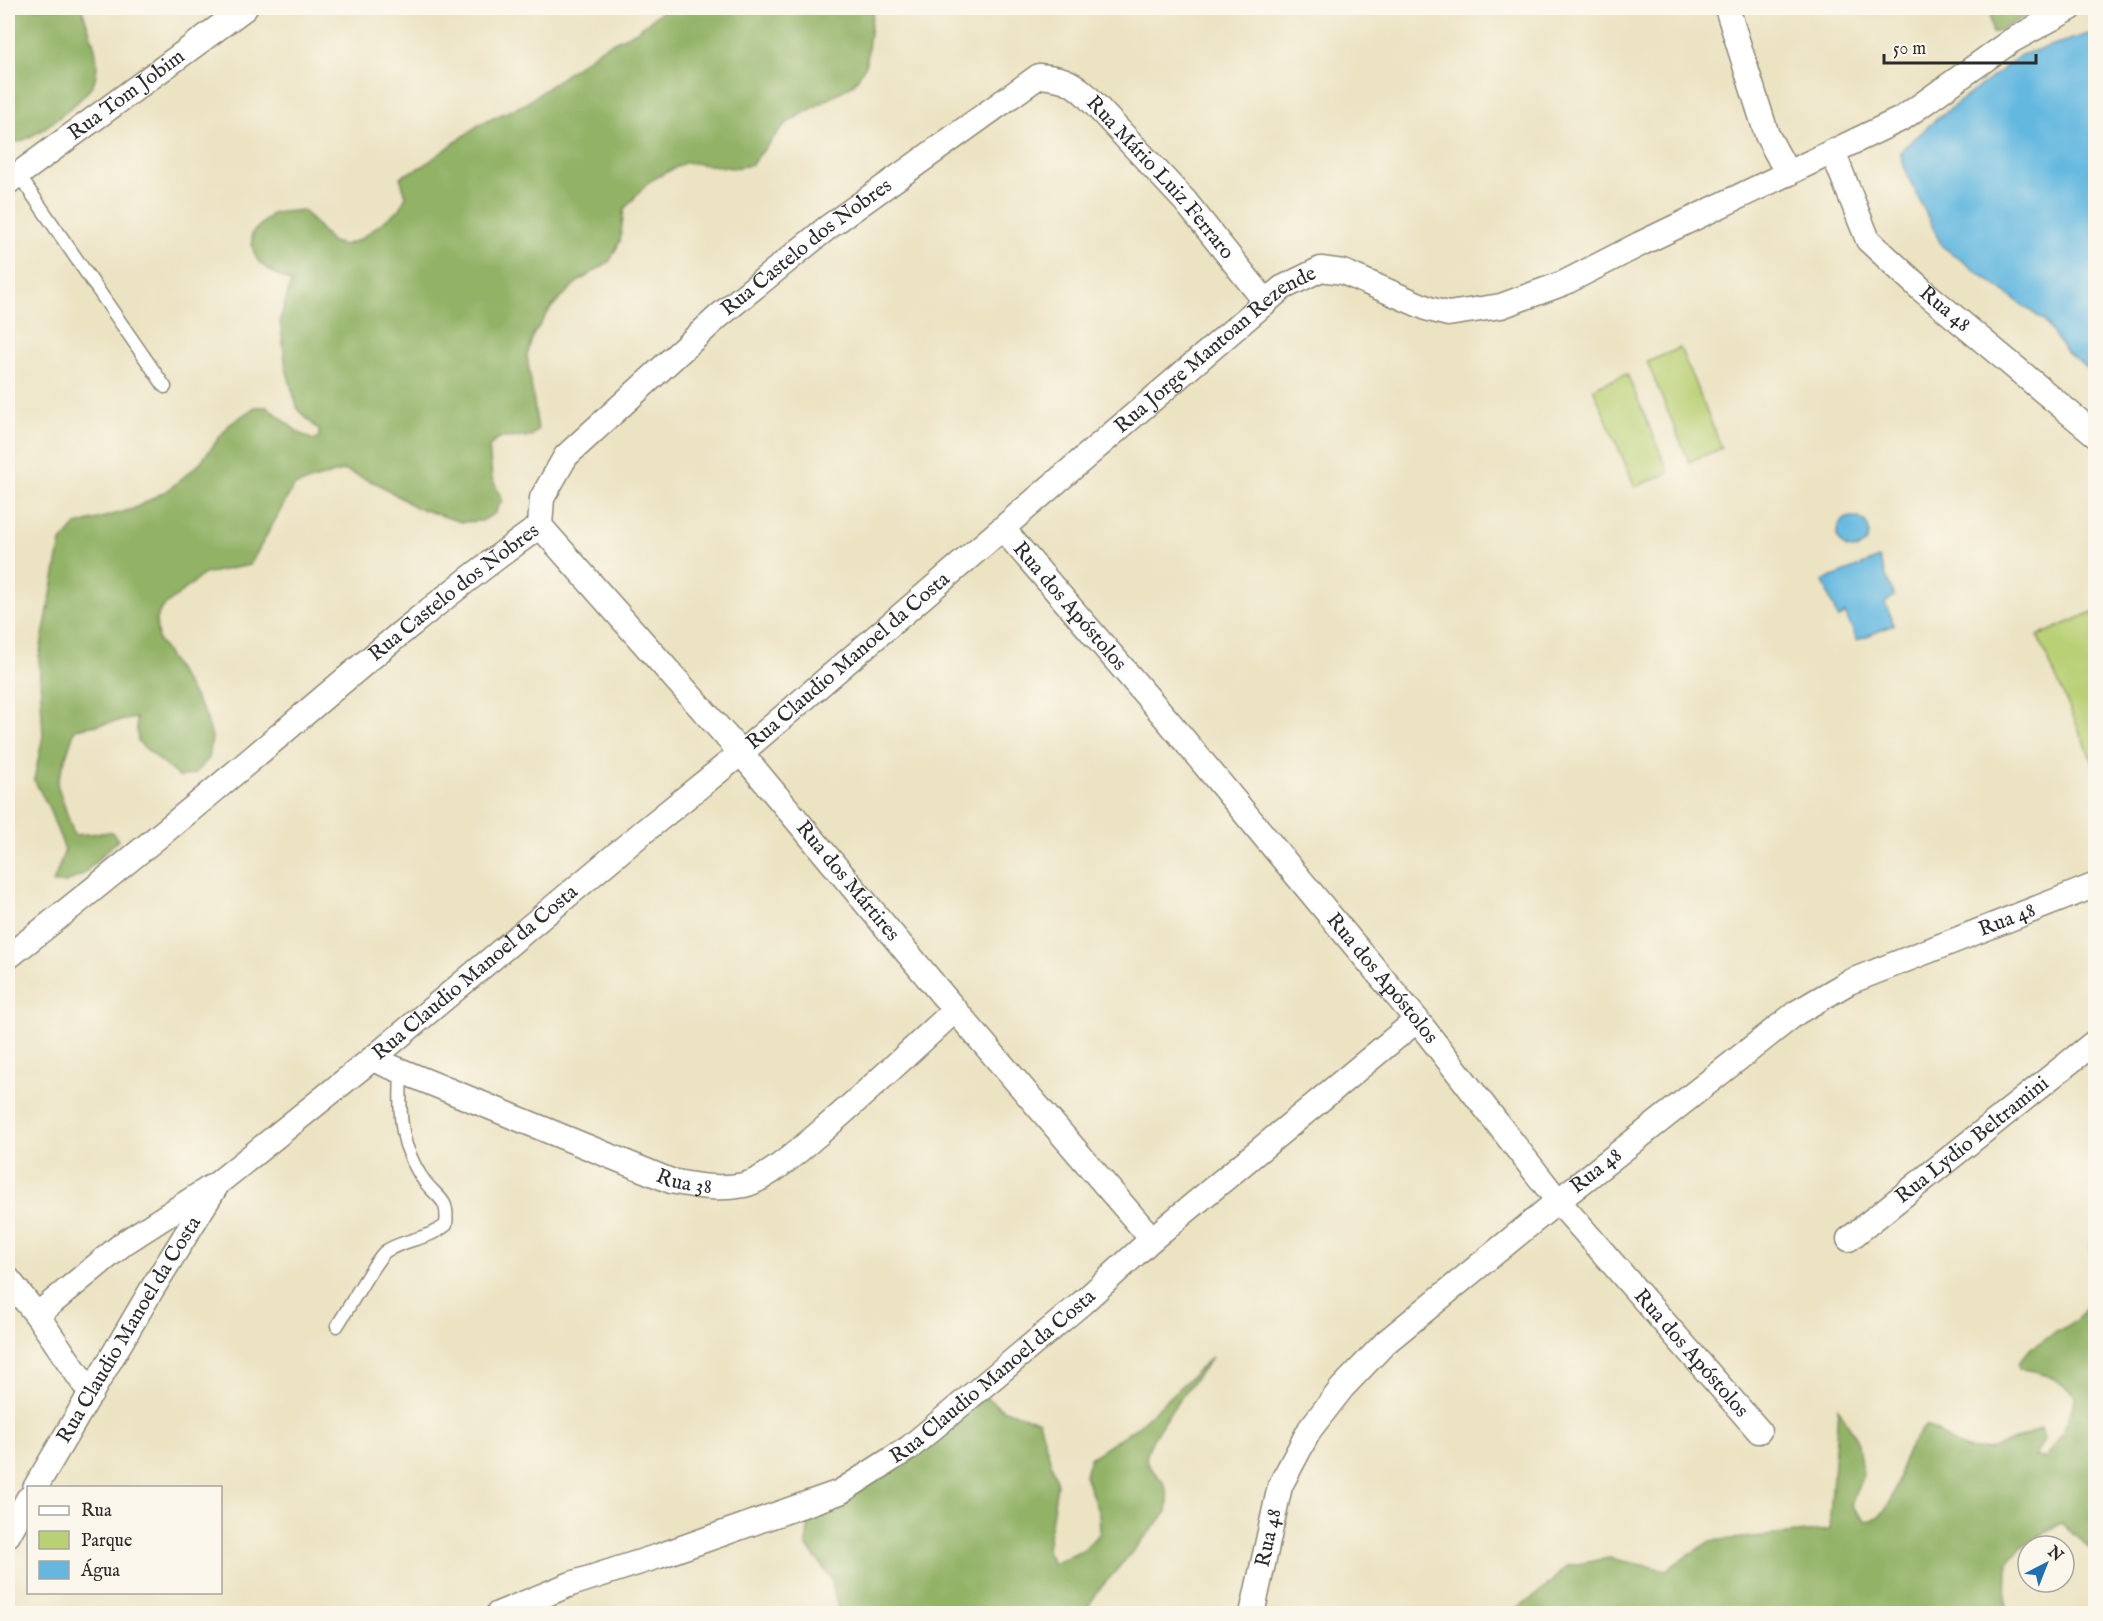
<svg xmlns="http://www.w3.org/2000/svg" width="2103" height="1621" font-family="'IM FELL English',serif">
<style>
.green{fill:#b9d075;stroke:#727e50;stroke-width:1.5}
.forest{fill:#92b266;stroke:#5e6e48;stroke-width:1.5}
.water{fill:#64b8e0;stroke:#487286;stroke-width:1.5}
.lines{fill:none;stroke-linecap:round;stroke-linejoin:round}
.lane-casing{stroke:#8c8776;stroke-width:15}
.street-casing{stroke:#8c8776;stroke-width:27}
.lane{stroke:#fff;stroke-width:12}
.street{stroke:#fff;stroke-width:24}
.labels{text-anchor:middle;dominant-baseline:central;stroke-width:4.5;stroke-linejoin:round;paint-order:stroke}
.street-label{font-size:21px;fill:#2b2b2b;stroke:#fbf7ec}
</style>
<rect width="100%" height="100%" fill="#fbf7ec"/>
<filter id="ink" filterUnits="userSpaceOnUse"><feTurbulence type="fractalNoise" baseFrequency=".0167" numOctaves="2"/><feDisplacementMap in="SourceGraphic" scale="12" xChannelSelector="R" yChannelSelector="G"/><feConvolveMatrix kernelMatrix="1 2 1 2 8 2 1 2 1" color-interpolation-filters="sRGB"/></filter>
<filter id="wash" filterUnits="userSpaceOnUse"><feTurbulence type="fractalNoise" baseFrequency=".008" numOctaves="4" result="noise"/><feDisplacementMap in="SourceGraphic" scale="24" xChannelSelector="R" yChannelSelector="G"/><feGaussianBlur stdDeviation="1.35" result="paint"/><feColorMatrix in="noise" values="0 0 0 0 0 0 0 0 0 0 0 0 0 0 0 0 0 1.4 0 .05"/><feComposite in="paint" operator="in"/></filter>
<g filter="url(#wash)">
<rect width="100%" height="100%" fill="#ece3c2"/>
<path class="green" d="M 1680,348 L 1722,448 L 1689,462 L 1647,362 Z
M 1627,374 L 1669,473 L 1635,487 L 1593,388 Z
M 2095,611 L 2095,767 L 2038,636 Z"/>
<path class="forest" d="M 8,8 L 82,8 C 88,32 102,53 95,79 C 91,96 38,135 21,141 C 17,143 12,142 8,141 Z
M 666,8 L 875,8 L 872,16 L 866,65 L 854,84 L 785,124 L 751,165 L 733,168 L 686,162 L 650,181 L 624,209 L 620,241 L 610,261 L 576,283 L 551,308 L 533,335 L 527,356 L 538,430 L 530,437 L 498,438 L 489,447 L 492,478 L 502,500 L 495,513 L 482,521 L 461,522 L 415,507 L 380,485 L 344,470 L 294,486 L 250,565 L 204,574 L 161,609 L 156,620 L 158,639 L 205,714 L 212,737 L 209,758 L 195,774 L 179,777 L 138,742 L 136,718 L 75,729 L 57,784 L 74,835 L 112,832 L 118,840 L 83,874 L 66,883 L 53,883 L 65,850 L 48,806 L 34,780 L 43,736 L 39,657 L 61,542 L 76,525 L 133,509 L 168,490 L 199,464 L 229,425 L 255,407 L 268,407 L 299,433 L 313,440 L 319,438 L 319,430 L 298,410 L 286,368 L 280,320 L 291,283 C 266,267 251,267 252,233 L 273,213 L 303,210 L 332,242 L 344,245 L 359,240 L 400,209 L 406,196 L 400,177 L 423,166 L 480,124 L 525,104 L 604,47 L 635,32 Z
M 1990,8 L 2041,8 L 1992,34 Z
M 2095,1221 L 2095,1554 L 2061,1523 L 2021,1547 L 2007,1564 L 2006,1613 L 1508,1613 L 1539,1594 L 1567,1566 L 1609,1558 L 1666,1570 L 1710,1541 L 1829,1530 L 1838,1408 L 1857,1439 L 1863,1475 L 1851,1505 L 1866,1522 C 1895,1516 1897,1475 1906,1453 C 1910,1443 1919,1434 1925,1426 C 1941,1430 1944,1438 1957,1445 C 1981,1460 2019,1438 2041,1428 L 2044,1439 L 2035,1457 L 2046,1458 L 2062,1434 L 2076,1396 C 2059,1380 2043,1370 2019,1369 L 2018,1364 L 2031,1348 L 2076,1320 L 2088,1304 L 2093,1289 L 2091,1241 Z
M 1212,1357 C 1200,1374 1139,1445 1147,1463 C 1149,1467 1154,1471 1156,1474 C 1167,1485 1170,1496 1167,1512 L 1098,1591 L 1084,1613 L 839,1613 L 831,1578 L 806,1545 L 809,1520 L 835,1492 L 985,1397 L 1004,1410 L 1039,1421 L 1057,1484 L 1047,1550 L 1053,1564 L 1082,1551 L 1100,1533 L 1099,1514 L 1085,1475 L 1090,1458 L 1136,1428 Z"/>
<path class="water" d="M 2095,32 L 2095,374 L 2066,352 L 2044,321 L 1942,246 L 1907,175 L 1900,152 L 1933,122 L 2021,55 Z
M1837 533a16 16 0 1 1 32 0a16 16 0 1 1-32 0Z
M 1879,558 L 1894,596 L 1885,603 L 1894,625 L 1857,640 L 1845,613 L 1838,619 L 1823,581 Z"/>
</g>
<g filter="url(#ink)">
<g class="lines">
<defs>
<path id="lane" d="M 18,174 L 165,387
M 337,1326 C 346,1313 376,1258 386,1251 C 405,1239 429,1239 446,1225 C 449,1198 439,1200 425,1182 C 418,1173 410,1156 406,1145 C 399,1121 400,1095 401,1070"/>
<g id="street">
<path d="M 1727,8 L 1767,135 L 1788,174"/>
<path id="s1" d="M 1833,152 L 1868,240 L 1922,290 L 2096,435"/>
<path id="s2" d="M 8,182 L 245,8"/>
<path id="s3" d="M 540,526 L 741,753 L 955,1010 L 1152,1239"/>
<path id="s4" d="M 1003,529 L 1170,723 L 1417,1020 L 1558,1201 L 1759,1431"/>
<path id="s5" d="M 8,957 C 91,892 173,825 254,757 C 348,677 440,597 540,526 L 542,498 L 566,456 L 719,316 L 827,228 L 1039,76 C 1061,78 1070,80 1086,95 L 1185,201 L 1266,302"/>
<path id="s6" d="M 372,1059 L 671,1181 C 695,1186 719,1190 744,1185 C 766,1180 798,1151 816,1136 C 864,1095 909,1053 955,1010"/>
<path id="s7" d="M 1849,1239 L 2096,1041"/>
<path d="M 8,1279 L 37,1315 L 91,1394"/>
<path d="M 37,1315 L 124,1243 L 211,1187"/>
<path id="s8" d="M 35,1488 L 152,1289 L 218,1183 L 372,1059 L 642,833 L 741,753 L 1282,288 L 1321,269 L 1343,272 L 1429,309 L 1448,314 L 1501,306 L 1564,283 L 1640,244 L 1903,118 L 2011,41 L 2071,8"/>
<path d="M 8,1535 L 28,1499"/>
<path id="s9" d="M 498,1614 L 571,1584 L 659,1556 L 840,1492 L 909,1448 L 1082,1303 L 1152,1239 L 1417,1020"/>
<path id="s10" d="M 1252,1614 L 1280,1486 L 1310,1429 L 1342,1388 L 1386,1342 L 1558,1201 L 1796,1013 L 1849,982 L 2096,885"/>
</g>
</defs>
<use href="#lane" class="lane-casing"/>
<use href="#street" class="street-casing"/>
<use href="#lane" class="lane"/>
<use href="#street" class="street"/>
</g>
</g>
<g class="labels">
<g class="street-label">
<text stroke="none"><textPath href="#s2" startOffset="147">Rua Tom Jobim</textPath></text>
<text stroke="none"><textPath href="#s5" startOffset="1532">Rua Mário Luiz Ferraro</textPath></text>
<text stroke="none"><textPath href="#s5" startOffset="1080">Rua Castelo dos Nobres</textPath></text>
<text stroke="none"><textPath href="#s1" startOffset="198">Rua 48</textPath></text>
<text stroke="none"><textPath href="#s8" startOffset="1656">Rua Jorge Mantoan Rezende</textPath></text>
<text stroke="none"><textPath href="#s5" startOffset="576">Rua Castelo dos Nobres</textPath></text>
<text stroke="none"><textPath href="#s4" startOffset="102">Rua dos Apóstolos</textPath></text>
<text stroke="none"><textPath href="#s8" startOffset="1174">Rua Claudio Manoel da Costa</textPath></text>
<text stroke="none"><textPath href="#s3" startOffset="470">Rua dos Mártires</textPath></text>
<text stroke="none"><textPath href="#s10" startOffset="1068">Rua 48</textPath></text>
<text stroke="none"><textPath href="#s8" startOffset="688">Rua Claudio Manoel da Costa</textPath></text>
<text stroke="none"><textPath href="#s4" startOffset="588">Rua dos Apóstolos</textPath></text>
<text stroke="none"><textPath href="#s7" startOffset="158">Rua Lydio Beltramini</textPath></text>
<text stroke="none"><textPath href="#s10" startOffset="582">Rua 48</textPath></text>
<text stroke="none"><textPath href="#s6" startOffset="336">Rua 38</textPath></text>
<text stroke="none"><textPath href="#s8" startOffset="184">Rua Claudio Manoel da Costa</textPath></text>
<text stroke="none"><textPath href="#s4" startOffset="1074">Rua dos Apóstolos</textPath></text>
<text stroke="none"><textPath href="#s9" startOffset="555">Rua Claudio Manoel da Costa</textPath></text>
<text stroke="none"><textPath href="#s10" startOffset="78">Rua 48</textPath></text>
</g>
</g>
<rect width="2103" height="1621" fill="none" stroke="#fbf7ec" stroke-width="30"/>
<rect x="27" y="1486" width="195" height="108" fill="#fbf7ec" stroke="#a8a59f" stroke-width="1.5"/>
<rect x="39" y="1506" width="30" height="9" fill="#ffffff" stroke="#a8a59f" stroke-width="1.5"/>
<text x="81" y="1516" font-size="18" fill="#2b2b2b">Rua</text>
<rect x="39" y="1531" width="30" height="18" fill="#b9d075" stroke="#a8a59f" stroke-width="1.5"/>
<text x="81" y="1546" font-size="18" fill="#2b2b2b">Parque</text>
<rect x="39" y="1561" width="30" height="18" fill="#64b8e0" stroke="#a8a59f" stroke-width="1.5"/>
<text x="81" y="1576" font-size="18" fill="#2b2b2b">Água</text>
<g transform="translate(2046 1564) rotate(42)"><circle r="28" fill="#fbf7ec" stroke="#a8a59f" stroke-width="1.5"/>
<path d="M0-4.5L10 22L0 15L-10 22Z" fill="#1f6fb2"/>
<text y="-9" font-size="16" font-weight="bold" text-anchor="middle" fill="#2b2b2b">N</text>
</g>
<path d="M1884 54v9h152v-9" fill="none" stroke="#2b2b2b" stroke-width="3"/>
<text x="1893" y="54" font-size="18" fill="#2b2b2b" stroke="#fbf7ec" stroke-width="4.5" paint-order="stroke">50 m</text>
</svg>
